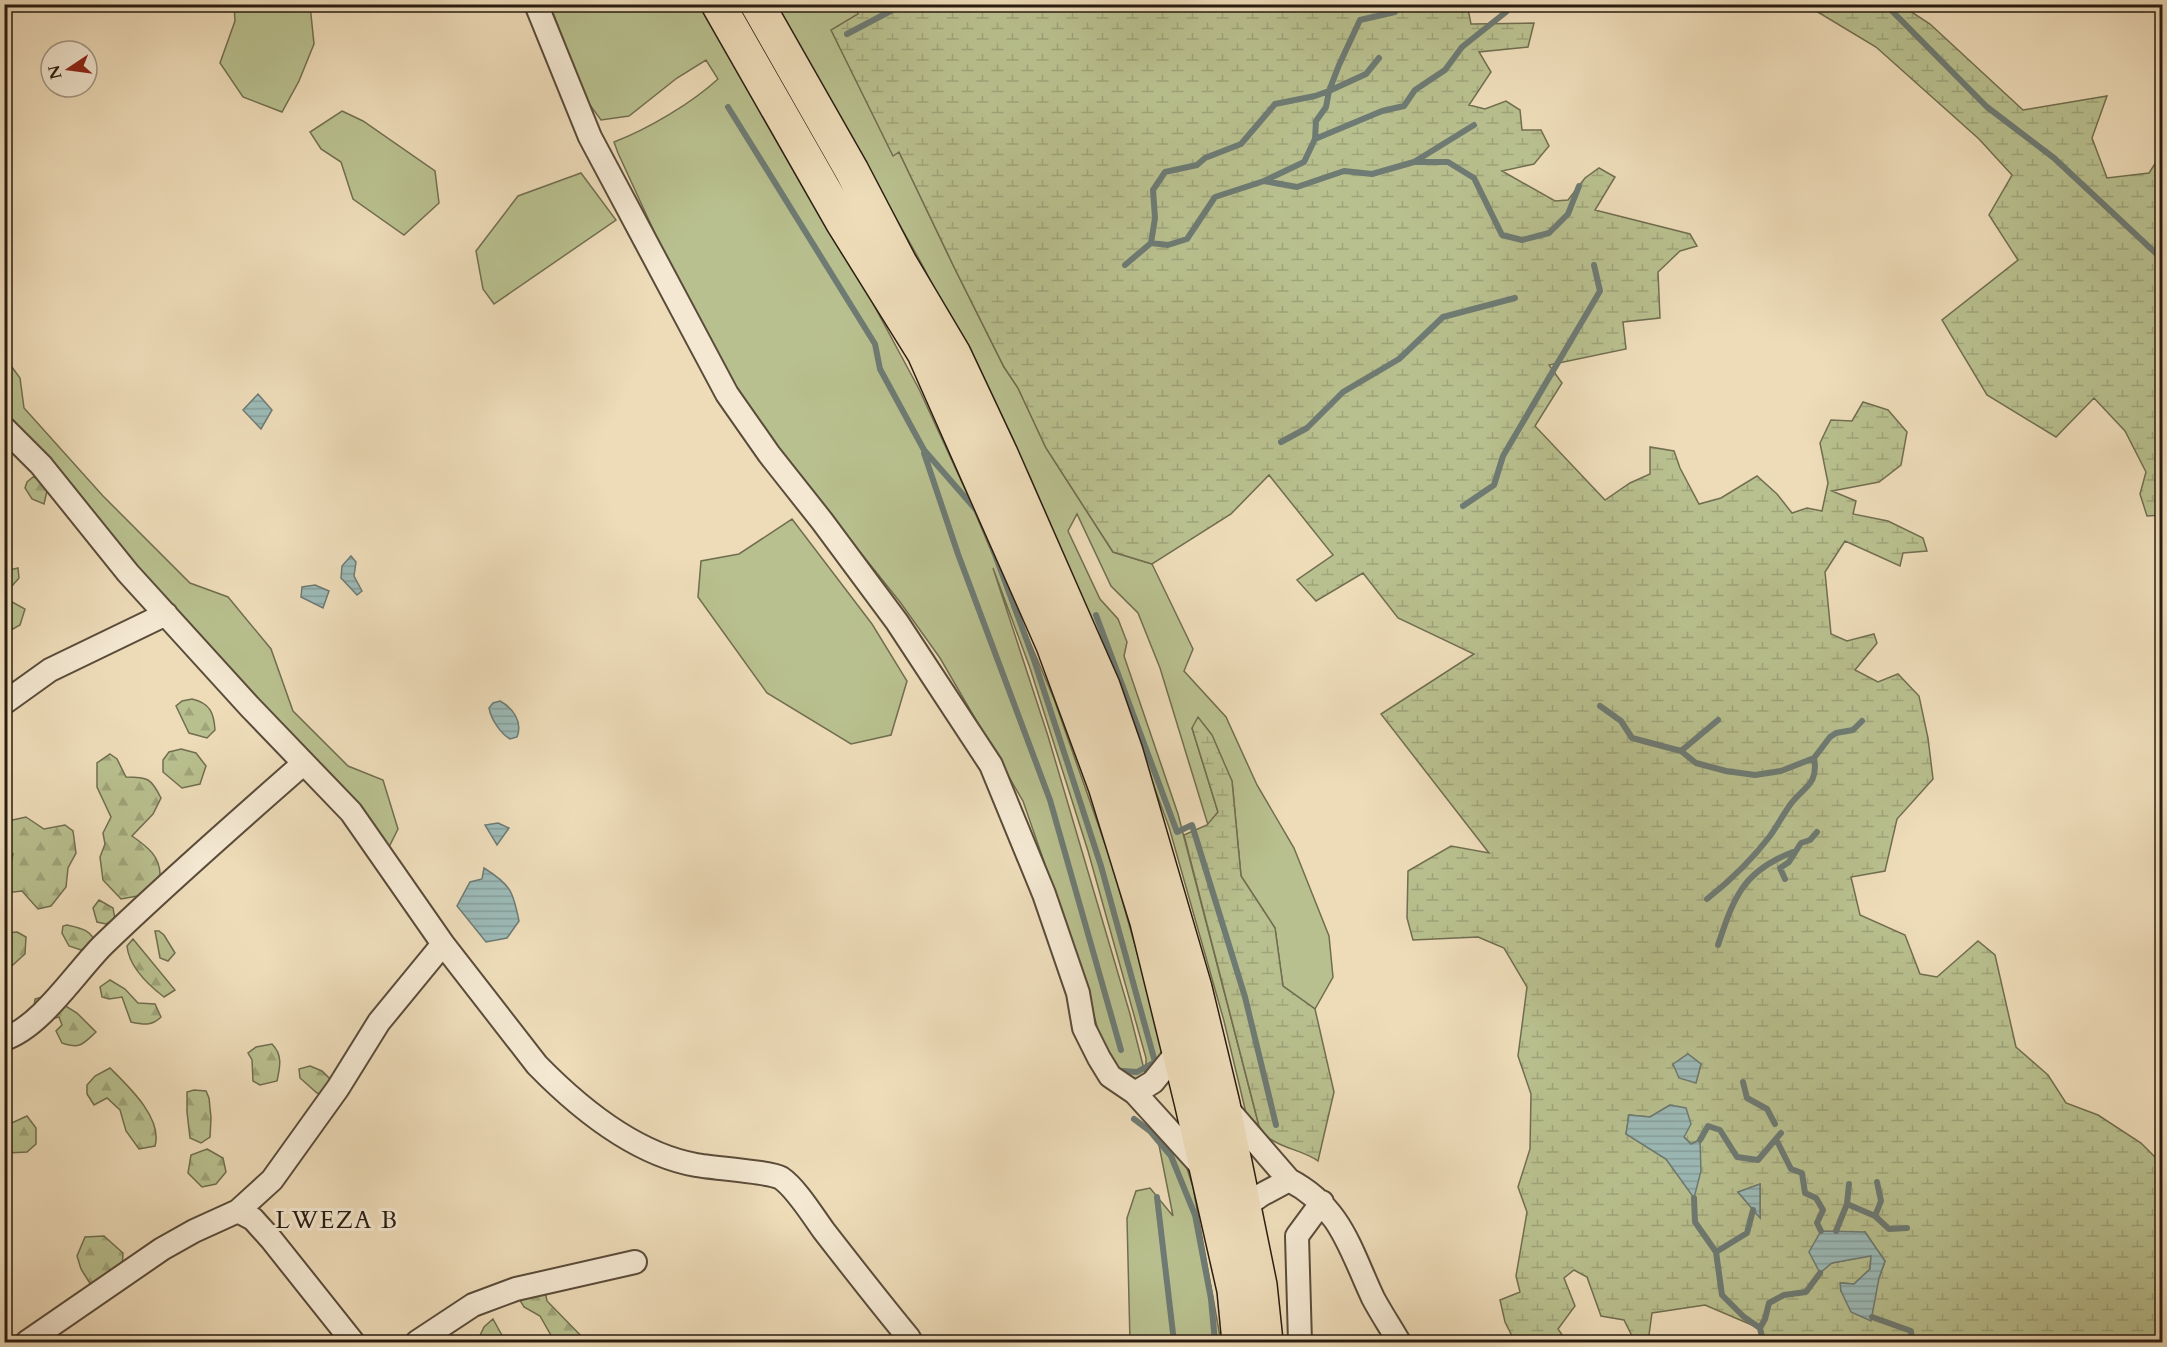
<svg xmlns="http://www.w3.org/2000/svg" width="2167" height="1347" font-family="Cardo,serif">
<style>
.grass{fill:#b9c08f;stroke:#716e50;stroke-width:1.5;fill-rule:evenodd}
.forest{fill:url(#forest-firs);stroke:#716e50;stroke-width:1.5}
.wetland{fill:url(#wetland-marsh);stroke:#716e50;stroke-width:1.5;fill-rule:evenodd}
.water{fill:url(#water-rules);stroke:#6e7b74;stroke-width:1.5}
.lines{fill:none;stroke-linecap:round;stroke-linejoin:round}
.stream{stroke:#6e7b74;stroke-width:6}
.minor-casing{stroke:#5a4c3a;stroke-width:26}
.highway-casing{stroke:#291c10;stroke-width:36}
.minor{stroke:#f4e8d2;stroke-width:22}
.highway{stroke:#eedcb9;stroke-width:33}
.labels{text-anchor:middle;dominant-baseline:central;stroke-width:6;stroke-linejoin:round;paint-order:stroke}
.quarter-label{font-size:24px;letter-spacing:1.5px;fill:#291c10;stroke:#f4e8d2}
</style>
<defs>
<pattern id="forest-firs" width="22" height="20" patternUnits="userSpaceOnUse" patternTransform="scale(1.5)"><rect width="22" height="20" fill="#b9c08f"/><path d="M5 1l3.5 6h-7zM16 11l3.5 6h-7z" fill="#9fa47a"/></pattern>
<pattern id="wetland-marsh" width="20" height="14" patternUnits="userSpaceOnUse" patternTransform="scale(1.5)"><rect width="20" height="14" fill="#b9c08f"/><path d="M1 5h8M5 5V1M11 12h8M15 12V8" fill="none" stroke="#9fa47a"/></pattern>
<pattern id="water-rules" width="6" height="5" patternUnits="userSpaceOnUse" patternTransform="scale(1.5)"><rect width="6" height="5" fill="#9cbab7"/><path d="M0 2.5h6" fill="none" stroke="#869f9c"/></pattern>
</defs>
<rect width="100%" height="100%" fill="#eedcb9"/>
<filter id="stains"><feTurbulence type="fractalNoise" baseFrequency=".00333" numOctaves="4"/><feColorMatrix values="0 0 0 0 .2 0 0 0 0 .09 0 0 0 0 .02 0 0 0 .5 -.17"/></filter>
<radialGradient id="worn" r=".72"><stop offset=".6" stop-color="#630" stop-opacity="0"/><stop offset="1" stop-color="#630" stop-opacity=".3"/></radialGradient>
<path class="grass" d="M 234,5 L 310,5 L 314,44 L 299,81 L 282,112 L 243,97 L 220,63 L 235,21 Z
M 550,5 L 705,5 L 798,164 L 919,389 L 965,489 L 1054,699 L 1112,864 L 1165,1052 L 1146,1081 L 1111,1079 L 1083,974 L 1023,801 L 940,658 L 900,602 L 736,397 L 680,288 L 618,153 L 614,142 C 648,129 692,103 718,79 L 706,60 L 677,78 L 629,116 L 601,120 L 587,101 ZM 993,568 L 1030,668 L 1088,851 L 1146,1058 L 1146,1077 L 1130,1014 L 1048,736 Z
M 776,5 L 855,5 L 858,14 L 832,31 L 893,155 L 899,152 L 954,267 L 1004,367 L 1018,388 L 1046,448 L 1113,552 L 1152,564 L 1193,649 L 1184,671 L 1226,717 L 1257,785 L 1294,848 L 1329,936 L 1333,977 L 1315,1009 L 1283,986 L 1275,928 L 1241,876 L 1232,781 L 1192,728 L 1218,812 L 1208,825 L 1160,668 L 1138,613 L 1111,586 L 1077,514 L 1068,531 L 1100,599 L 1118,619 L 1127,642 L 1124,656 L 1178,814 L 1259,1126 L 1246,1113 L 1224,1021 L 1169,827 L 1109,664 L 1069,568 L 1030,477 L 924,268 Z
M 342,111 L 363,121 L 435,171 L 439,203 L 404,235 L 353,199 L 341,162 L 321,149 L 310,132 Z
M 581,173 L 616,220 L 494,304 L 483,289 L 476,251 L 518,196 Z
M 6,359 L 20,378 L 24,408 L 103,496 L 190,583 L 228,597 L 271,649 L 293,711 L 348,766 L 383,780 L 398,829 L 387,851 L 331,775 L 259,707 L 117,550 L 10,419 L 5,408 Z
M 792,519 L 872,624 L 907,681 L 891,735 L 851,744 L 767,693 L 698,597 L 701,561 L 739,554 Z
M 1156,1130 L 1182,1153 L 1193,1187 L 1221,1342 L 1130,1342 L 1127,1218 L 1136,1191 L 1150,1188 L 1173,1216 Z"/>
<path class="forest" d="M 33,477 L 44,480 L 47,491 L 44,504 L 32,499 L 25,488 L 27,482 Z
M 18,568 L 19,578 L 11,587 L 5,588 L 5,571 Z
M 5,598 L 25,609 L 20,625 L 11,630 L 5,642 Z
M 192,699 C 210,703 214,713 215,730 L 207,738 L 189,733 L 176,706 L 182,701 Z
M 181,749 L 196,753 L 206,766 L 200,784 L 182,788 L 163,772 L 163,760 L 169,752 Z
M 110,754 L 117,759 L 126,777 C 148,777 151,778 161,798 L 153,814 L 132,836 C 148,847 161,857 160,877 L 143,895 L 121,899 L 103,880 L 100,857 L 105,844 L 103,833 L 111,817 L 97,787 L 97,763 Z
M 26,817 L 44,829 L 65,825 L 73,831 L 76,853 L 68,868 L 66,887 L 51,906 L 38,909 L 22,891 L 5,893 L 5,866 L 11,863 L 13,854 L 5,845 L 5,826 L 8,821 Z
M 99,900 L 113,908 L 115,919 L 106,924 L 97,922 L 93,908 Z
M 67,925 C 81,928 92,930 96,945 L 81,950 L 69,946 L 62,933 L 63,926 Z
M 155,931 L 159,931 L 164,935 L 175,953 L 168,961 L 160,958 Z
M 17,932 L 26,937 L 25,954 L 5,972 L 5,933 Z
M 133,939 L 175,990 L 164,997 C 147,984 129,967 127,946 Z
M 110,980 L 125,989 L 138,1003 L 155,1004 L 161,1017 C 152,1026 144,1025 131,1022 L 122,997 L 109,999 L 102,997 L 100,987 Z
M 48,995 L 77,1013 L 96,1032 C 82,1045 80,1049 62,1043 L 56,1031 L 62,1025 L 59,1017 L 47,1020 L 33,1015 L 35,999 Z
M 272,1044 C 283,1055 280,1067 277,1081 L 260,1085 L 253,1081 L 252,1060 L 248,1053 L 256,1047 Z
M 310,1066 L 322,1071 L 334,1083 L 328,1096 L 317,1093 L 300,1078 L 299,1069 Z
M 110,1068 C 128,1086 163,1118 155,1146 L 139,1149 L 126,1131 L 120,1110 L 107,1098 L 94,1105 L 87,1094 L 87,1085 L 95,1076 Z
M 194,1090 L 206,1091 L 209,1098 L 211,1118 L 210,1137 L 201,1143 L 190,1138 L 187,1112 L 187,1092 Z
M 27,1116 L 36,1128 L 36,1144 L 27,1152 L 7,1153 L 5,1152 L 5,1126 Z
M 207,1149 L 223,1158 L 226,1172 L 216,1184 L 202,1187 L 188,1173 L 191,1155 Z
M 104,1236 L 123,1253 L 122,1270 L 91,1285 L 81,1269 L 77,1256 L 85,1237 Z
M 545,1291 L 547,1301 L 587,1342 L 551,1342 L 553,1339 L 540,1316 L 524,1307 L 518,1297 Z
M 493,1319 L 504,1339 L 503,1342 L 477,1342 L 484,1327 Z"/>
<path class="wetland" d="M 855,4 L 1467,4 L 1471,24 L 1534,23 L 1528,47 L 1479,52 L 1491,72 L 1469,105 L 1485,109 L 1506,101 L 1520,110 L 1522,130 L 1541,130 L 1549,146 L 1534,164 L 1502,171 L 1555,201 L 1568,200 L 1585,178 L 1599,168 L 1615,177 L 1595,210 L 1690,234 L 1697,246 L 1680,251 L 1658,272 L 1660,318 L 1623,322 L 1626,349 L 1549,365 L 1562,383 L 1535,426 L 1605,500 L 1630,483 L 1650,474 L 1650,447 L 1674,451 L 1680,468 L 1699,504 L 1721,498 L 1757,476 L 1777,494 L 1792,513 L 1807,508 L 1822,511 L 1828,483 L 1820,443 L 1831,420 L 1852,421 L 1863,402 L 1888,410 L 1907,432 L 1901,465 L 1879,482 L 1832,491 L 1856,501 L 1853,514 L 1888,521 L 1923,538 L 1927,551 L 1903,553 L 1900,566 L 1845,541 L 1825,572 L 1831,634 L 1847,641 L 1874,634 L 1877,643 L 1855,670 L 1878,682 L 1898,674 L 1919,696 L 1928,738 L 1933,779 L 1897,819 L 1885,871 L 1851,877 L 1860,915 L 1905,935 L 1920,974 L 1937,977 L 1978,941 L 1995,955 L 2016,1047 L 2048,1075 L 2066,1103 L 2098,1115 L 2141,1143 L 2162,1164 L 2162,1342 L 1762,1342 L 1759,1328 L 1705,1305 L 1652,1313 L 1648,1342 L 1635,1342 L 1624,1320 L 1601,1316 L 1587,1277 L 1574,1270 L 1564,1278 L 1575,1306 L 1558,1329 L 1567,1342 L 1515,1342 L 1505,1322 L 1500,1300 L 1520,1292 L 1516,1276 L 1527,1212 L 1518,1187 L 1530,1149 L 1531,1094 L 1518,1056 L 1527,987 L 1504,948 L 1478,937 L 1413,940 L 1407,918 L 1408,871 L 1451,846 L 1489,853 L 1381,714 L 1474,654 L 1398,618 L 1363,573 L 1316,601 L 1297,580 L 1333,555 L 1269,475 L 1231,514 L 1152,564 L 1113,552 L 1046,448 L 1018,388 L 1004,367 L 954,267 L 899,152 L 893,156 L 831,30 L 858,14 ZM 1688,1054 L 1701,1064 L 1696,1082 L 1673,1065 ZM 1670,1105 L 1684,1137 L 1691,1144 L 1699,1140 L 1694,1197 L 1666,1159 L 1626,1134 L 1629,1115 L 1650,1117 ZM 1760,1184 L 1760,1217 L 1738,1192 ZM 1865,1232 L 1885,1261 L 1879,1278 L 1841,1291 L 1841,1283 L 1854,1284 L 1870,1269 L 1871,1255 L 1832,1263 Z
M 1806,5 L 1901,5 L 1930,24 L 2023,110 L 2107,96 L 2092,138 L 2107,178 L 2149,173 L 2162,153 L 2162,515 L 2147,516 L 2140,494 L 2146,472 L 2125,431 L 2094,398 L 2056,437 L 1987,395 L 1942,320 L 2018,260 L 1989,215 L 2012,175 L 1979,139 L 1876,47 Z
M 1198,717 L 1212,735 L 1232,781 L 1241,876 L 1275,928 L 1283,986 L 1315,1009 L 1334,1092 L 1318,1161 C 1303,1150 1283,1149 1269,1138 C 1265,1135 1262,1130 1259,1126 L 1184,835 L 1207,825 L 1218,812 L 1192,728 Z"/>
<path class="water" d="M 258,394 L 272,410 L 261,429 L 243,410 Z
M 351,556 L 356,562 L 354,576 L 362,591 L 357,595 L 341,578 L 342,566 Z
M 315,585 L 329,591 L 323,608 L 301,597 L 302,587 Z
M 500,701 C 513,708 523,722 517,737 L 510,739 C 500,733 491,719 489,708 L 493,703 Z
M 498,823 L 509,828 L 497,845 L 485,825 Z
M 484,868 C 511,885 513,891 519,921 L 507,938 L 486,942 L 457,906 L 470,882 L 482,879 Z
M 1688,1054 L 1701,1064 L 1696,1083 L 1679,1078 L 1673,1064 Z
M 1670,1105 L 1686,1108 L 1691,1124 L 1684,1137 L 1691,1144 L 1700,1140 L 1701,1171 L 1694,1198 L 1666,1159 L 1626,1134 L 1629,1115 L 1650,1117 Z
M 1760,1184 L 1760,1218 L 1738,1192 Z
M 1821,1231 L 1865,1232 L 1885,1261 L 1879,1278 L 1871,1321 L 1851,1312 L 1841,1291 L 1840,1283 L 1854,1284 L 1870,1269 L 1871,1256 L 1832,1263 L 1820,1273 L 1809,1252 Z"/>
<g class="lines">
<path class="stream" d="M 1892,11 L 1987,107 L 2054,158 L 2162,259
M 847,34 L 904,4
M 728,107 L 875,344 L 880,369 L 924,450 L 978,512
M 1315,139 L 1382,111 L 1404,106 L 1415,90 L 1445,70 L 1462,47 L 1506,12
M 1415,162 L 1448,162 L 1474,178 L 1502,235 L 1522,240 L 1549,233 L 1568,214 L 1579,186
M 1264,181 L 1304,162 L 1315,139 L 1316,121 L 1326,107 L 1329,91 L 1339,65 L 1360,20 L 1395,12
M 1151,243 L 1155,218 L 1153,190 L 1165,172 L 1197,165 L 1205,158 L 1241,144 L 1275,104 L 1315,96 L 1329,91 L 1366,74 L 1379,58
M 1125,265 L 1151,243 L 1168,245 L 1187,239 L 1215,197 L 1264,181 L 1297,187 L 1344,171 L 1372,174 L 1414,162 L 1474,125
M 1281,442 L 1307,428 L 1343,392 L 1399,359 L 1443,317 L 1515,298
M 924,453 L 958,554 L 1050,800 L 1121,1050
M 1463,506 L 1494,485 L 1503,456 L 1600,291 L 1594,265
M 993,549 L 1034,660 L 1101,866 L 1155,1062 L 1137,1072 L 1122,1071
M 1096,615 L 1177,832 L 1192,825 L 1245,997 L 1276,1125
M 1600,706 L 1621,721 L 1632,738 L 1681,751 L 1696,763 L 1726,771 L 1755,775 L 1781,771 L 1814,758 L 1830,737 L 1836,733 L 1853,730 L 1862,721
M 1681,751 L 1718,720
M 1785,879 L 1780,868 L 1789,862 L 1801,843 L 1810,840 L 1817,832
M 1707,899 C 1731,880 1751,861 1770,836 C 1777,826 1783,815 1790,805 C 1803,787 1819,785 1814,758
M 1718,945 C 1734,897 1743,871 1793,852
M 1743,1082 L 1747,1098 L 1767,1109 L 1775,1124
M 1134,1119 L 1150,1131 L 1171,1156 L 1195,1215 L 1211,1299 L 1215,1342
M 1776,1139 L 1791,1169 L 1802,1173 L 1805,1193 L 1816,1198 L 1823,1210 L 1817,1223 L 1821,1231
M 1700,1140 L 1708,1126 L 1720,1130 L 1737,1157 L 1758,1160 L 1781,1133
M 1157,1197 L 1174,1342
M 1694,1198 L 1695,1222 L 1716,1252 L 1722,1295 L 1744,1317 L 1760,1328
M 1847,1204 L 1875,1216 L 1889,1229 L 1907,1228
M 1875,1216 L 1881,1201 L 1877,1182
M 1836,1231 L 1847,1204 L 1849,1184
M 1716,1252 L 1747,1233 L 1753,1210
M 1872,1317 L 1911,1331 L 1912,1342
M 1763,1342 L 1760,1328 L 1765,1319 L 1769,1303 L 1784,1295 L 1806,1292 L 1820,1273"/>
<defs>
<path id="minor" d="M 536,4 L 590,137 L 727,394 L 769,454 L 822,521 L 897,622 L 991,765 L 1044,894 L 1078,993 L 1084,1028 L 1099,1058 L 1110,1076 L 1135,1093 L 1204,1169
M 4,428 L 41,465 L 128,573 L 250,707 L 351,812 L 443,944 L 537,1065 C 579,1108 635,1154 696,1165 C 712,1168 771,1172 781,1178 C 796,1188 813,1216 824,1231 C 852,1267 880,1303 909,1338
M 4,703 L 50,670 L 166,614
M 4,1039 C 41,1027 76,972 103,945 C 168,882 236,823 304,763
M 1135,1093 L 1153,1082 L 1179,1050
M 1225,1106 L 1289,1180 C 1341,1207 1350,1249 1373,1298 C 1381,1313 1391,1328 1399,1342
M 1243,1208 L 1261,1195 L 1289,1180
M 238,1211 L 272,1180 L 338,1088 L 379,1022 L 443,944
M 27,1342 L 162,1249 L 194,1231 L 238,1211 L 253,1219 L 271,1239 L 353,1342
M 417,1342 L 473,1305 L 516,1289 L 635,1262
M 1300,1342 L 1297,1236 L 1322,1202"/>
<path id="highway" d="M 718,4 L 843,223 L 924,353 L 1053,645 L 1105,786 L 1147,922 L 1191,1101 L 1234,1290 L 1239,1342
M 757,4 L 852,171 L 900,263 L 954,354 L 1001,454 L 1103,686 L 1126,752 L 1195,988 L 1223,1104 L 1260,1285 L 1266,1342"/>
</defs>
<use href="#minor" class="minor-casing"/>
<use href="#highway" class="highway-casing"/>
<use href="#minor" class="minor"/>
<use href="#highway" class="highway"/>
</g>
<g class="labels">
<g class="quarter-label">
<text x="337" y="1220">LWEZA B</text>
</g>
</g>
<rect width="2167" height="1347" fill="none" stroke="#eedcb9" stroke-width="24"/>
<rect x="6" y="6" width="2155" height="1335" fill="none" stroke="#291c10" stroke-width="3"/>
<rect x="12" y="12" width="2143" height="1323" fill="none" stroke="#291c10" stroke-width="1.5"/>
<g transform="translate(69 69) rotate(257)"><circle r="28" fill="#f4e8d2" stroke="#a39684" stroke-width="1.5"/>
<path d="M0-4.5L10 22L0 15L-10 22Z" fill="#8f2418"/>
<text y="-9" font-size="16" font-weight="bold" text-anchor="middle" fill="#291c10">N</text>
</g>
<rect width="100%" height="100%" filter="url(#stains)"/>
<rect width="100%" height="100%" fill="url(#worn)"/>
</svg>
